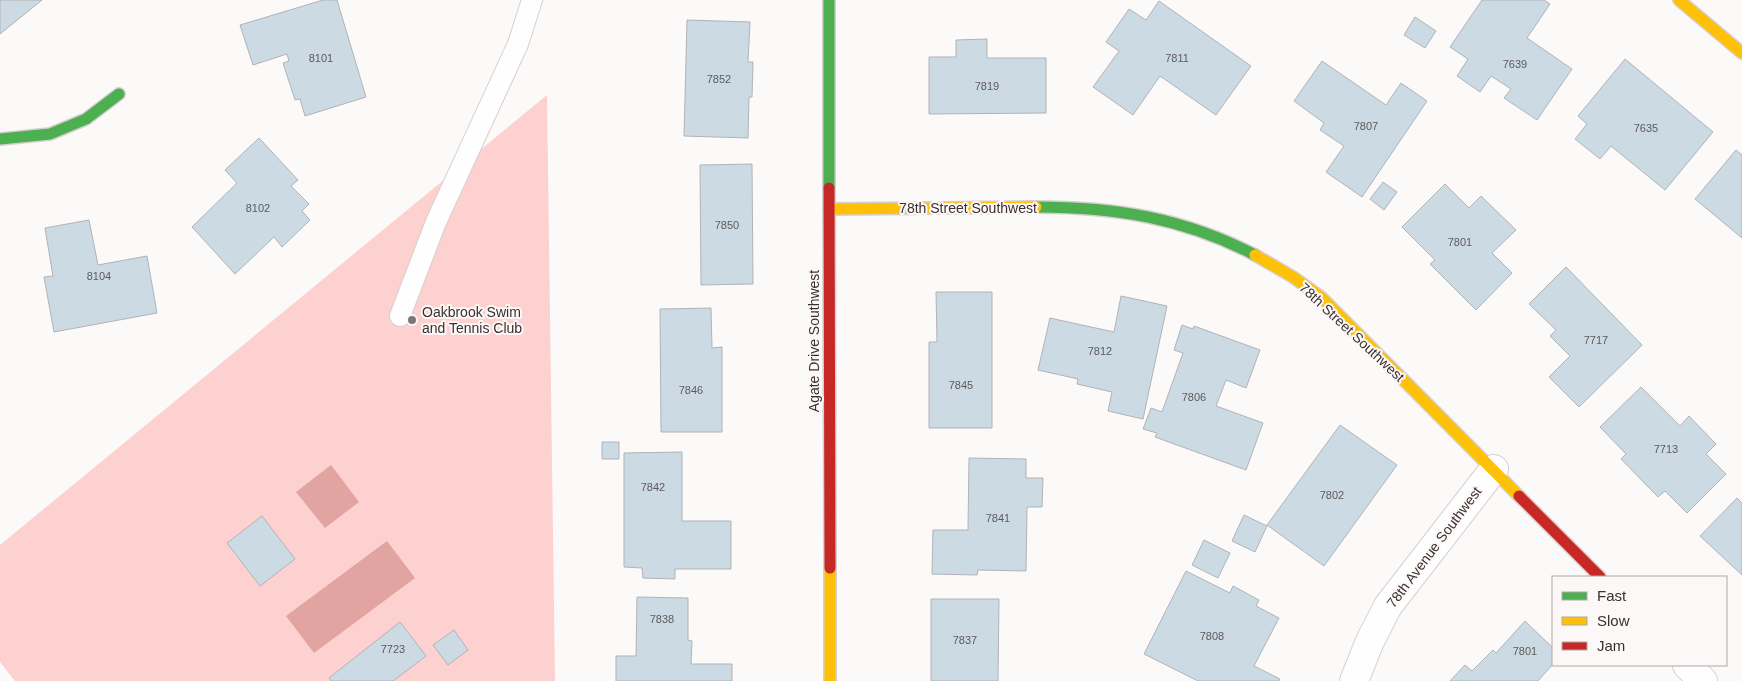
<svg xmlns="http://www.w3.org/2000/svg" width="1742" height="681" font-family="Arial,sans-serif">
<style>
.green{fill:#fdd1cf}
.water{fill:#e1a4a1}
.building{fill:#ccdae4;stroke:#b1b3b6}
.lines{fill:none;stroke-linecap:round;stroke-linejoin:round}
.lane-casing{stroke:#d6cfcf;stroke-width:22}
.street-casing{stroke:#d6cfcf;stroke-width:30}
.fast-casing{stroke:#d6cfcf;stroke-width:14}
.slow-casing{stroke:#d6cfcf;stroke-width:14}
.jam-casing{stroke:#d6cfcf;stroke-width:14}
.lane{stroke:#fffefe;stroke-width:20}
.street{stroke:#fffefe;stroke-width:28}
.fast{stroke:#4caf50;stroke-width:11}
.slow{stroke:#ffc107;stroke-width:11}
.jam{stroke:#c62828;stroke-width:11}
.poi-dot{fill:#7e7676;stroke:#fdf8f8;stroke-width:2}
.labels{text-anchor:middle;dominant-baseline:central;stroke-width:4;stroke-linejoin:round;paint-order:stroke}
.number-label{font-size:11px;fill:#5e5a5c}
.street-label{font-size:14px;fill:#3a302f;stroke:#fdf8f8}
.poi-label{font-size:14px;fill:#3a302f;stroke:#fdf8f8;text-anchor:start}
</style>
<rect width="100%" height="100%" fill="#fcf9f9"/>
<path class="green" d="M 547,95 L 555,681 L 15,681 L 0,662 L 0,545 Z"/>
<path class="water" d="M 331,465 L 359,502 L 325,528 L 296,492 Z
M 387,541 L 415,578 L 314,653 L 286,616 Z"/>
<path class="building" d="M 0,0 L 42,0 L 0,34 Z
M 323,0 L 337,0 L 366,97 L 305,116 L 300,99 L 295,100 L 283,63 L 289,61 L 287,54 L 253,65 L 240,25 Z
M 1482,0 L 1544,0 L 1550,4 L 1527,38 L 1572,69 L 1537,120 L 1504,98 L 1511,89 L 1491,76 L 1480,92 L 1457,76 L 1468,59 L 1450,47 Z
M 1159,1 L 1251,66 L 1216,115 L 1160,76 L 1133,115 L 1093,87 L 1119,51 L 1106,42 L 1129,9 L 1146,20 Z
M 1415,17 L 1436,31 L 1425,48 L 1404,35 Z
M 687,20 L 750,22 L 748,62 L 753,62 L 752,97 L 749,97 L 748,138 L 684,136 Z
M 987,39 L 987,58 L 1046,58 L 1046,113 L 929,114 L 929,57 L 956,57 L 956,40 Z
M 1625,59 L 1713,132 L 1665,190 L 1611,146 L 1600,159 L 1575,139 L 1587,124 L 1578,116 Z
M 1322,61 L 1386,105 L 1401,83 L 1427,101 L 1362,197 L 1326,172 L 1344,146 L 1320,130 L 1324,123 L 1294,101 Z
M 259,138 L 298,180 L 291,186 L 309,204 L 302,211 L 310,220 L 282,247 L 274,237 L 235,274 L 192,227 L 237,183 L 225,170 Z
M 1736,150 L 1742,155 L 1742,238 L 1695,199 Z
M 752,164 L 753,284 L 701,285 L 700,165 Z
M 1383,182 L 1397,192 L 1384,210 L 1370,199 Z
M 1445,184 L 1469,208 L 1481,196 L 1516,230 L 1492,253 L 1512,273 L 1476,310 L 1430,264 L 1435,260 L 1402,227 Z
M 89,220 L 98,265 L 147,256 L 157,313 L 54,332 L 44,277 L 53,276 L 45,228 Z
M 1566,267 L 1642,345 L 1579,407 L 1549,377 L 1570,356 L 1550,336 L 1556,330 L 1529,304 Z
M 936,292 L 992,292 L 992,428 L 929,428 L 929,342 L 937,342 Z
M 1121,296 L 1167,306 L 1143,419 L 1108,411 L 1112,392 L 1077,384 L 1078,379 L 1038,370 L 1050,318 L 1114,332 Z
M 711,308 L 712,348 L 722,347 L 722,432 L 661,432 L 660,309 Z
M 1182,325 L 1193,329 L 1194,326 L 1260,350 L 1246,388 L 1226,380 L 1216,406 L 1263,423 L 1246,470 L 1155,437 L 1157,433 L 1143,429 L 1151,408 L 1162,412 L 1183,353 L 1174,350 Z
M 1641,387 L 1680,426 L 1689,416 L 1716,444 L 1706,454 L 1726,474 L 1687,513 L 1665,491 L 1658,497 L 1621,459 L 1626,454 L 1600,427 Z
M 1340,425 L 1397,465 L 1324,566 L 1267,525 Z
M 602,442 L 619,442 L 619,459 L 602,459 Z
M 682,452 L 682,521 L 731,521 L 731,569 L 675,569 L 675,579 L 643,578 L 642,568 L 624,567 L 624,453 Z
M 969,458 L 1026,459 L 1026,478 L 1043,478 L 1042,507 L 1027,507 L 1026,571 L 978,570 L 977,575 L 932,574 L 933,530 L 968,530 Z
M 1737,498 L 1742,503 L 1742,575 L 1700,536 Z
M 1244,515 L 1267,526 L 1255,552 L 1232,541 Z
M 262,516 L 295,559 L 260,586 L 227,543 Z
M 1204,540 L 1230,553 L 1218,578 L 1192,565 Z
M 1186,571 L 1230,593 L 1233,586 L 1259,600 L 1256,606 L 1279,618 L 1254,666 L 1280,679 L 1279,681 L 1198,681 L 1144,654 Z
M 637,597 L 688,598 L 688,640 L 692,641 L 691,664 L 732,664 L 732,681 L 616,681 L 616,656 L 636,656 Z
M 931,599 L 999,599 L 998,681 L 931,681 Z
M 1525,621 L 1553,648 L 1553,664 L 1538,681 L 1450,681 L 1465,665 L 1472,671 L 1493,650 L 1496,653 Z
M 400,622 L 426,656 L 393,681 L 331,681 L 329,678 Z
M 454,630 L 468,650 L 448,665 L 433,645 Z"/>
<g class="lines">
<defs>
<path id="lane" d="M 400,316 L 436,222 L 518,44 L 532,0"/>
<path id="street" d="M 1687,665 L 1703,681
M 1354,681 L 1370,641 L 1388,606 L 1494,469"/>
<path id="fast" d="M 829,0 L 829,188
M 0,139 L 50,134 L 86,119 L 119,94
M 1036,207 C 1115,207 1184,218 1255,255"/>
<path id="slow" d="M 1679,0 L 1742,53
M 829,209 L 1036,207
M 1255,255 L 1293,277 L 1322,298 L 1519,496
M 830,568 L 830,681"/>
<path id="jam" d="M 829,188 L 830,568
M 1519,496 L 1600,577"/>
</defs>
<use href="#lane" class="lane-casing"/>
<use href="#street" class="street-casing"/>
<use href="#fast" class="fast-casing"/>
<use href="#slow" class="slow-casing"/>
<use href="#jam" class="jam-casing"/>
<use href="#lane" class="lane"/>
<use href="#street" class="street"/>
<use href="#fast" class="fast"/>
<use href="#slow" class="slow"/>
<use href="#jam" class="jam"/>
</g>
<circle class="poi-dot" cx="412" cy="320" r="5"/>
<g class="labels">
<g class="number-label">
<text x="321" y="58">8101</text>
<text x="1177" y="58">7811</text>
<text x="1515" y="64">7639</text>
<text x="719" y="79">7852</text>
<text x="987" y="86">7819</text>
<text x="1366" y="126">7807</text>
<text x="1646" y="128">7635</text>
<text x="258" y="208">8102</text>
<text x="727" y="225">7850</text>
<text x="1460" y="242">7801</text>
<text x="99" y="276">8104</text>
<text x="1596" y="340">7717</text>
<text x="1100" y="351">7812</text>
<text x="961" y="385">7845</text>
<text x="691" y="390">7846</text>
<text x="1194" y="397">7806</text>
<text x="1666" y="449">7713</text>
<text x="653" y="487">7842</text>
<text x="1332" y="495">7802</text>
<text x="998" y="518">7841</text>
<text x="662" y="619">7838</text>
<text x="1212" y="636">7808</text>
<text x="965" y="640">7837</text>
<text x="393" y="649">7723</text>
<text x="1525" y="651">7801</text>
</g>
<g class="street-label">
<text x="968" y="208">78th Street Southwest</text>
<text transform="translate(1352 332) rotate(43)">78th Street Southwest</text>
<text transform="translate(814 341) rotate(-90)">Agate Drive Southwest</text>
<text transform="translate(1434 547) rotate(-53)">78th Avenue Southwest</text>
</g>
<g class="poi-label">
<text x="422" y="312">Oakbrook Swim<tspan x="422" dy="16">and Tennis Club</tspan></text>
</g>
</g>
<rect x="1552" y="576" width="175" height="90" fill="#fdf8f8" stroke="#afa8a8"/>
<rect x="1562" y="592" width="25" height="8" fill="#4caf50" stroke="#afa8a8"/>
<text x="1597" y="601" font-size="15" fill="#3a302f">Fast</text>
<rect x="1562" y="617" width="25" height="8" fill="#ffc107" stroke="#afa8a8"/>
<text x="1597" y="626" font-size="15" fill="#3a302f">Slow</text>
<rect x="1562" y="642" width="25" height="8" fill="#c62828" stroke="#afa8a8"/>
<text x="1597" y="651" font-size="15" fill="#3a302f">Jam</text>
</svg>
